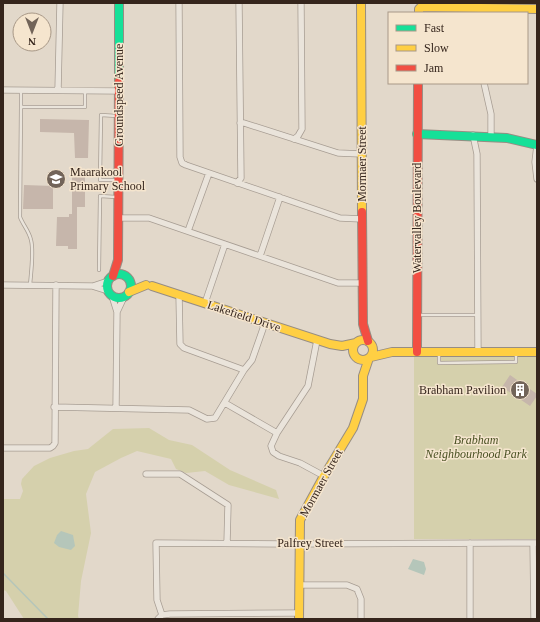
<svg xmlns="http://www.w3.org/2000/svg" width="540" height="622" font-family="'Times New Roman',serif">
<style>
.green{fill:#d5d0ac}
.water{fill:#b5c6ba}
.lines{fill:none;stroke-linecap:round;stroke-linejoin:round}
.stream{stroke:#b5c6ba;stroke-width:1.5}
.building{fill:#c6b6ab}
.lane-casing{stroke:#a79d93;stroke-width:4}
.street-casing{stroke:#a79d93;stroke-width:7}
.fast-casing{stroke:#978d83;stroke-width:10}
.slow-casing{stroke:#978d83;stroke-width:10}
.jam-casing{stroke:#978d83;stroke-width:10}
.lane{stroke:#eae4db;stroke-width:2.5}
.street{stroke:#eae4db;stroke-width:5.5}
.fast{stroke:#16e098;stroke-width:8}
.slow{stroke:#ffcf43;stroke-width:8}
.jam{stroke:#f24e42;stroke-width:8}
.labels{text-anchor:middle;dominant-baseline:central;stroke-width:3;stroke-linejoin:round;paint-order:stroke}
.street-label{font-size:12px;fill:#35251c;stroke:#f5e5ce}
.poi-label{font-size:12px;fill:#35251c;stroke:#f5e5ce;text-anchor:start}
.park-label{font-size:12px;font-style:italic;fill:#4a5123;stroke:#f5e5ce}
</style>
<rect width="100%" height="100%" fill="#e2d8ca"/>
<path class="green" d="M 537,354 L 537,539 L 414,539 L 414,356 Z
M 149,428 L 169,440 L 192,445 L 230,470 L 276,490 L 279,499 L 229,485 L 205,471 L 186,473 L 176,469 L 171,459 L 137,451 L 121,458 L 95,472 L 86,494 L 91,533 L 81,581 L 78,616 L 79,619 L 24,619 L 6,591 L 3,590 L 3,499 L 20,499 L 23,491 L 21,484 L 22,479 L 34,466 L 50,458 L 74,451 L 88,449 L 113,429 Z"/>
<path class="water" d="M 61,531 L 73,535 L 75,546 L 71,550 L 59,547 L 54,543 L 57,535 Z
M 413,559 L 424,562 L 426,569 L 424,575 L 408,569 Z"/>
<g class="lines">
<path class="stream" d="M 3,573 L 48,619"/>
</g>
<path class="building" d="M 40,119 L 89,120 L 88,158 L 75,158 L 74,133 L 40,132 Z
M 72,175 L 85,175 L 85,183 L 89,183 L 89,191 L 85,191 L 85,207 L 77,207 L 77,249 L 68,249 L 68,246 L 56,246 L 57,217 L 69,217 L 69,214 L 72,214 Z
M 24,185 L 53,186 L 53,209 L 23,209 Z
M 510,375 L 537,394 L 537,396 L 530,406 L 502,387 Z"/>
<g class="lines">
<defs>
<path id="lane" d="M 21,91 L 21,107 L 85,107 L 85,92
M 21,107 L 20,217 C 23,225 29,231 31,240 C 34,251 31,273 30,285
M 116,180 L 100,180 L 101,115 L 117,116
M 99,270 L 100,196 L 116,197
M 419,315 L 477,315
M 439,353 L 439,363 L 516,362 L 516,354"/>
<path id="street" d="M 179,3 L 180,157 L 182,163 L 186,165 L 340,218 L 362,219
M 484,83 L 491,114 L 491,137
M 3,90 L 119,91
M 58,90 L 60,3
M 240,123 L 244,123 L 338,153 L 362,154
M 473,135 L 477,154 L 478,352
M 294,139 L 298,136 L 302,129 L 301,3
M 537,145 L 535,162 L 537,179
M 237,183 L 241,178 L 239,3
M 118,218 L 149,218 L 338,283 L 362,283
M 188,231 L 209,173
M 260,256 L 280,197
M 3,285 L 92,286 L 108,291
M 93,286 L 108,281
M 179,295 L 180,344 L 184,348 L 244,370
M 112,296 L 117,312 L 116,408
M 205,303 L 225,244
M 117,312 L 124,297
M 317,340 L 308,386 L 277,433 L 271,446 L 273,452 L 279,456 L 300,463 L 324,476
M 225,403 L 277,433
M 54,407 L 189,410 L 207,419 L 215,418 L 244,370 L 252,360 L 265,323
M 3,448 L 50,448 L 53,446 L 55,443 L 56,285
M 146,474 L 180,474 L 228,505 L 227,543
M 533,543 L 534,619
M 299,585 L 347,585 L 357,589 L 361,599 L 361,619
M 162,615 L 157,600 L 156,543 L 286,544 L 537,543
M 158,619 L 162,615 L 170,614 L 299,613
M 470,619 L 470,543"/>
<path id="fast" d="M 119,81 L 119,3
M 417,134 L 507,138 L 537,145
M107 286a12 12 0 1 1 24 0a12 12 0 1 1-24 0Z"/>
<path id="slow" d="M 361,3 L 362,212
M 419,13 L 419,9 L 421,7 L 537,9
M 152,286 L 330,344 L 342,346 L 356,343
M 129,292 L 146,285
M353 350a10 10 0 1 1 20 0a10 10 0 1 1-20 0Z
M 371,357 L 392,352 L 537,352
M 299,619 L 300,520 L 324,476 L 353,428 L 363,399 L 363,376 L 369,358"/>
<path id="jam" d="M 362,212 L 363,324 L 368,341
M 113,276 L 118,260 L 119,81
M 417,352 L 418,83"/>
</defs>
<use href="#lane" class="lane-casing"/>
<use href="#street" class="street-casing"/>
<use href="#fast" class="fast-casing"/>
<use href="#slow" class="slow-casing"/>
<use href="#jam" class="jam-casing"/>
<use href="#lane" class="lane"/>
<use href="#street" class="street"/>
<use href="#fast" class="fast"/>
<use href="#slow" class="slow"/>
<use href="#jam" class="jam"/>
</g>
<defs>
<symbol id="school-disc" viewBox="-11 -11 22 22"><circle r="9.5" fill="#726459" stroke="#f5e5ce"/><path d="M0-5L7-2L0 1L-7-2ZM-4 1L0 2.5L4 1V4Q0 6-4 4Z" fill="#fff"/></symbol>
<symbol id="building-disc" viewBox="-11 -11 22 22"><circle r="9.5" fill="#726459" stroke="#f5e5ce"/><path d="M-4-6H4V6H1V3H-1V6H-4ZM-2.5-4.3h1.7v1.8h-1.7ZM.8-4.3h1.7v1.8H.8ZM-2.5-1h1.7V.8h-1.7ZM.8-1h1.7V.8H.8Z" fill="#fff"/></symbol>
</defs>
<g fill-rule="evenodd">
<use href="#school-disc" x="45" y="168" width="22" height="22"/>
<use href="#building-disc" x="509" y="379" width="22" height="22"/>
</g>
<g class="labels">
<g class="street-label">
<text transform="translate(119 95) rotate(-90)">Groundspeed Avenue</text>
<text transform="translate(362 164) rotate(-90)">Mormaer Street</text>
<text transform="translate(417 218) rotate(-90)">Watervalley Boulevard</text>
<text transform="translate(244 316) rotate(18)">Lakefield Drive</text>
<text transform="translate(321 483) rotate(-61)">Mormaer Street</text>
<text x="310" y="543">Palfrey Street</text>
</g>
<g class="poi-label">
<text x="70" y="172">Maarakool<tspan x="70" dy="14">Primary School</tspan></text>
<text x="506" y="390" text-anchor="end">Brabham Pavilion</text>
</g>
<g class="park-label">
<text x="476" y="440">Brabham<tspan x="476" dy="14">Neighbourhood Park</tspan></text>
</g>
</g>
<rect width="540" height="622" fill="none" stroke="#35251c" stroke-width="8"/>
<rect x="388" y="12" width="140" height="72" fill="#f5e5ce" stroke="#a89887"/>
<rect x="396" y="25" width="20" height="6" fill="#16e098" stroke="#a89887"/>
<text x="424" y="32" font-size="12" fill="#35251c">Fast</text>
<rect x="396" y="45" width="20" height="6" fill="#ffcf43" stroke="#a89887"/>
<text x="424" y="52" font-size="12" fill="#35251c">Slow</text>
<rect x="396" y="65" width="20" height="6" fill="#f24e42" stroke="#a89887"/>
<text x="424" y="72" font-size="12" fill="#35251c">Jam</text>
<g transform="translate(32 32) rotate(180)"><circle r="19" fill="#f5e5ce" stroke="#a89887"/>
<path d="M0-3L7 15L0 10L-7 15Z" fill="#726459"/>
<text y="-6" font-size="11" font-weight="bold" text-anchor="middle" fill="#35251c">N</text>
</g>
</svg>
